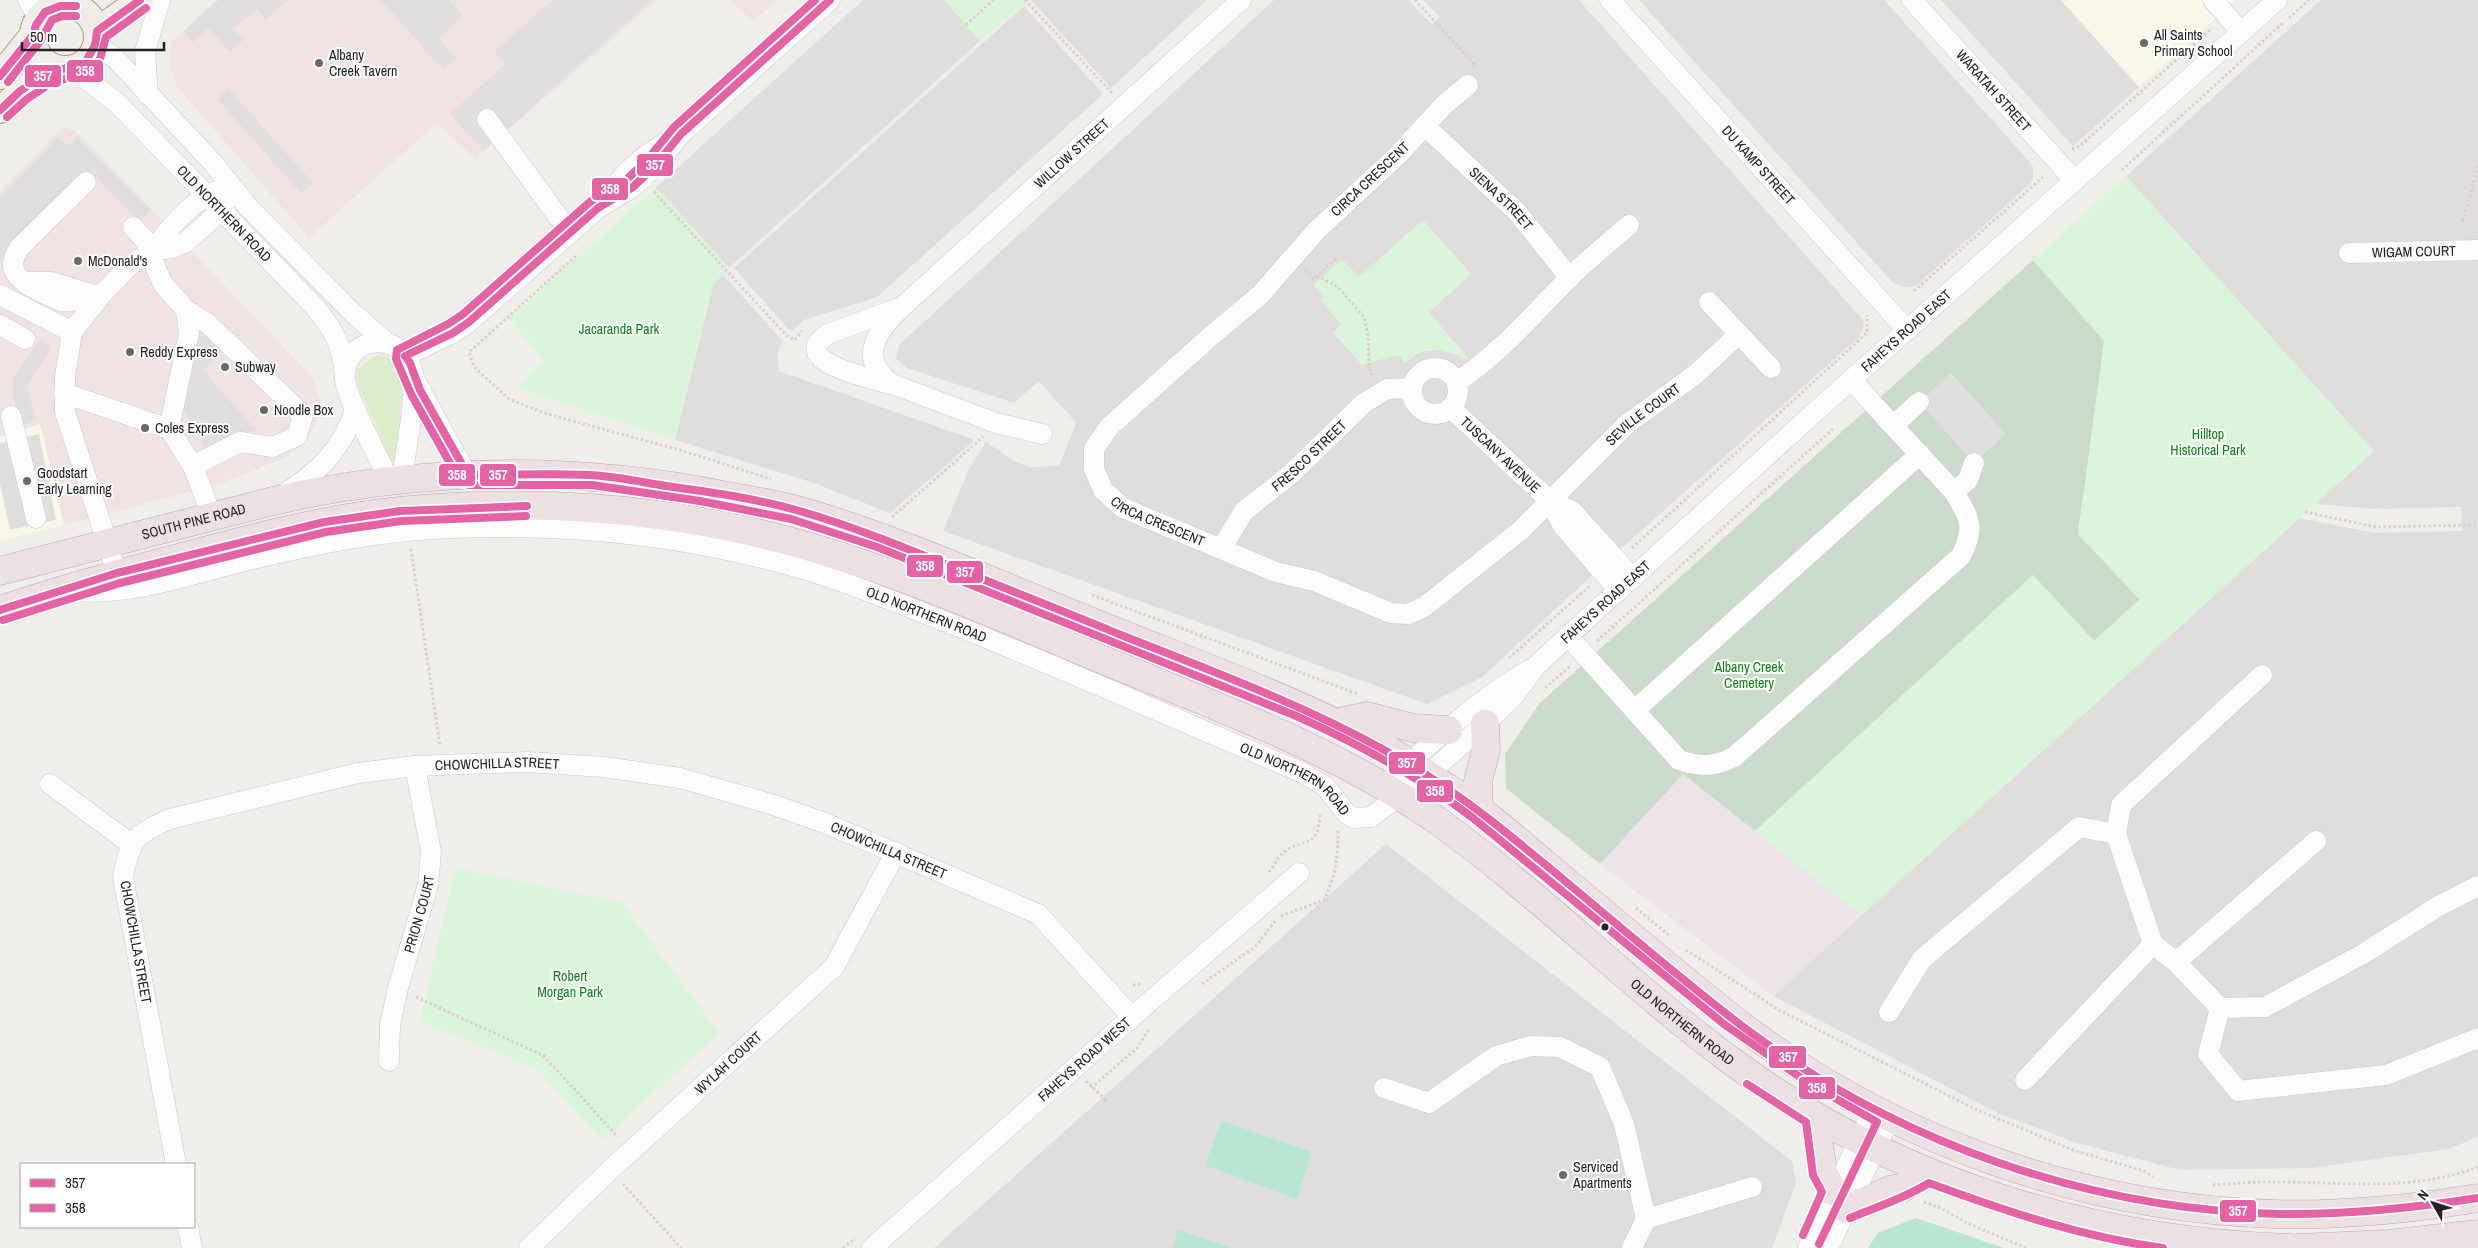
<svg xmlns="http://www.w3.org/2000/svg" width="2478" height="1248" font-family="'Archivo Narrow',sans-serif">
<style>
.residential{fill:#dfdedc}
.commercial{fill:#f1e3e1}
.industrial{fill:#ede4e9}
.education{fill:#f8f7e8}
.grass{fill:#ddeccb}
.cemetery{fill:#cadbca}
.park{fill:#daf5da}
.pitch{fill:#b7e6d2}
.parking{fill:#e0dfde}
.lines{fill:none;stroke-linecap:round;stroke-linejoin:round}
.minor-casing{stroke:#c9c8c7;stroke-width:21}
.major-casing{stroke:#a79c86;stroke-width:28}
.highway-casing{stroke:#c5a2ac;stroke-width:29}
.path{stroke:#dccecd;stroke-width:3;stroke-dasharray:2.5 2.5;stroke-linecap:butt}
.minor{stroke:#fdfcfc;stroke-width:20}
.major{stroke:#f3ede7;stroke-width:26}
.highway{stroke:#ece0e2;stroke-width:28}
.bus-1-casing{stroke:#fff;stroke-width:11}
.bus-2-casing{stroke:#fff;stroke-width:11}
.bus-1{stroke:#e463a4;stroke-width:8}
.bus-2{stroke:#e463a4;stroke-width:8}
.poi-dot{fill:#6a6968;stroke:#fff;stroke-width:2}
.bus-dot{fill:#222;stroke:#fff;stroke-width:2}
.labels{text-anchor:middle;dominant-baseline:central;stroke-width:4;stroke-linejoin:round;paint-order:stroke}
.poi-label{font-size:14px;fill:#222;stroke:#fff;text-anchor:start}
.street-label{font-size:14px;fill:#222;stroke:#fff}
.park-label{font-size:14px;fill:#0c8416;stroke:#fff}
.line-badge{stroke:#fff;stroke-width:2}
.badge-label{font-size:14px;text-anchor:middle;font-weight:bold;fill:#fff}
</style>
<rect width="100%" height="100%" fill="#f0eeeb"/>
<path class="residential" d="M 1031,0 L 1207,0 L 1111,88 Z
M 1274,0 L 1408,0 L 1432,24 L 1440,17 L 1423,0 L 1579,0 L 1863,320 L 1864,326 L 1859,337 L 1625,545 L 1482,677 L 1427,704 L 943,531 L 969,469 L 986,442 L 1014,461 L 1030,467 L 1059,466 L 1076,423 L 1039,381 L 1014,403 L 907,368 L 896,359 L 899,345 Z
M 1639,0 L 1884,0 L 2029,161 L 2033,167 L 2033,178 L 2030,184 L 1918,284 L 1911,287 L 1900,286 L 1893,283 Z
M 1941,0 L 2061,0 L 2139,87 L 2073,146 Z
M 2321,0 L 2478,0 L 2478,1137 L 2448,1149 L 2312,1168 L 2180,1170 L 2077,1143 L 2000,1114 L 1773,996 L 2298,518 L 2375,533 L 2462,531 L 2461,507 L 2376,509 L 2315,504 L 2373,451 L 2126,176 Z
M 1024,6 L 1103,94 L 877,297 L 804,320 L 791,332 L 734,268 Z
M 722,274 L 783,341 L 777,353 L 779,371 L 975,440 L 890,513 L 814,483 L 675,440 L 713,285 Z
M 1386,844 L 1792,1161 L 1796,1183 L 1772,1248 L 934,1248 Z"/>
<path class="commercial" d="M 216,0 L 657,0 L 475,159 L 437,123 L 309,238 L 178,88 L 170,68 L 171,42 Z
M 729,0 L 778,0 L 753,21 Z
M 64,126 L 82,136 L 312,377 L 323,407 L 310,435 L 289,456 L 220,484 L 64,525 L 40,424 L 0,437 L 0,191 Z"/>
<path class="industrial" d="M 1683,774 L 1862,915 L 1773,996 L 1600,864 Z"/>
<path class="education" d="M 2061,0 L 2236,0 L 2139,87 Z
M 40,424 L 64,525 L 0,541 L 0,437 Z"/>
<path class="grass" d="M 373,356 C 391,354 400,362 403,380 L 396,460 L 391,461 L 358,384 L 358,370 Z"/>
<path class="cemetery" d="M 2033,260 L 2105,341 L 2078,534 L 2140,599 L 2094,641 L 2033,575 L 1755,831 L 1683,774 L 1600,864 L 1506,788 L 1505,754 L 1540,703 Z"/>
<path class="park" d="M 944,0 L 1029,0 L 980,41 Z
M 2126,176 L 2374,451 L 1862,915 L 1755,831 L 2033,575 L 2094,641 L 2140,600 L 2078,534 L 2104,341 L 2033,260 Z
M 656,187 L 729,268 L 713,285 L 675,440 L 517,388 L 544,361 L 509,319 Z
M 1423,220 L 1471,274 L 1429,312 L 1469,359 L 1463,359 L 1460,356 L 1439,350 L 1425,351 L 1417,354 L 1404,364 L 1402,357 L 1397,355 L 1362,365 L 1333,333 L 1341,324 L 1321,301 L 1324,297 L 1313,285 L 1342,259 L 1359,277 Z
M 455,868 L 622,902 L 720,1033 L 602,1140 L 537,1069 L 420,1021 Z"/>
<path class="pitch" d="M 1222,1121 L 1312,1152 L 1297,1199 L 1205,1165 Z
M 1916,1218 L 2004,1248 L 1868,1248 L 1878,1233 Z
M 1178,1230 L 1232,1248 L 1172,1248 Z"/>
<path class="parking" d="M 219,0 L 289,0 L 266,19 L 257,9 L 234,29 L 243,40 L 229,52 L 209,28 L 193,42 L 183,31 Z
M 381,0 L 449,0 L 463,16 L 439,38 L 456,58 L 443,70 Z
M 552,0 L 651,0 L 484,151 L 450,114 L 505,64 L 494,52 Z
M 863,0 L 944,0 L 980,41 L 729,268 L 656,187 Z
M 229,89 L 313,183 L 301,193 L 217,99 Z
M 58,137 L 68,146 L 77,137 L 151,210 L 140,221 L 89,171 L 0,261 L 0,197 Z
M 1315,232 L 1335,253 L 1313,272 L 1297,255 Z
M 200,331 L 215,334 L 227,348 L 203,370 L 256,430 L 206,449 L 184,411 Z
M 39,340 L 51,348 L 27,387 L 36,421 L 20,426 L 13,395 L 13,380 Z
M 1951,373 L 2006,434 L 1974,463 L 1919,402 Z
M 1079,423 L 1103,434 L 1096,478 L 1062,467 Z
M 39,434 L 56,520 L 10,530 L 0,484 L 0,443 Z"/>
<g class="lines">
<defs>
<g id="minor">
<path d="M 28,0 L 39,18"/>
<path d="M 56,0 L 60,6"/>
<path id="s1" d="M 1610,0 L 1907,330"/>
<path id="s2" d="M 1912,0 L 2075,181"/>
<path d="M 2213,0 L 2241,32"/>
<path d="M 96,44 L 114,57 L 214,164 L 248,207 L 354,314 L 388,344"/>
<path id="s3" d="M 72,68 L 117,103 L 314,306 C 335,332 343,345 345,379"/>
<path id="s4" d="M 1468,85 L 1444,105 L 1399,154 L 1316,231 L 1260,295 L 1211,336 L 1109,427 L 1094,449 L 1094,469 L 1103,490 L 1123,508 L 1276,572 L 1314,581 L 1391,613 L 1408,614 L 1424,607 L 1521,530 L 1627,424 L 1696,374 L 1739,334"/>
<path d="M 148,95 L 145,52 L 160,0"/>
<path d="M 487,119 L 570,233"/>
<path id="s5" d="M 1425,126 L 1517,212 L 1570,278"/>
<path d="M 86,182 L 19,248 C 16,253 12,260 13,267 C 17,284 47,295 61,301 C 73,304 89,294 102,294"/>
<path d="M 603,201 C 624,172 640,157 672,139"/>
<path d="M 133,227 L 154,250"/>
<path d="M 154,250 C 167,229 194,199 217,191"/>
<path d="M 149,253 L 163,284 L 186,310 L 207,323 L 303,415 L 297,436 L 273,447 L 240,442 L 193,466"/>
<path id="s6" d="M 2349,253 L 2478,250"/>
<path d="M 27,282 L 52,282 L 91,294"/>
<path d="M 0,295 L 72,332"/>
<path d="M 1709,302 L 1771,368"/>
<path d="M 0,325 L 25,339"/>
<path d="M 405,356 L 453,333 L 469,322 L 598,208 L 633,187 L 654,167 L 681,134 L 830,0"/>
<circle cx="1435" cy="391" r="23"/>
<path d="M 414,378 L 451,447 L 468,475"/>
<path d="M 1457,382 C 1502,352 1536,311 1574,273 C 1592,256 1611,241 1629,225"/>
<path d="M 890,384 C 873,378 785,362 828,334 L 896,309"/>
<path d="M 64,393 L 169,429 L 193,466 L 212,517"/>
<path id="s7" d="M 1451,408 L 1550,501 L 1572,511 L 1633,578"/>
<path d="M 11,416 L 36,518"/>
<path d="M 1894,425 L 1919,402"/>
<path d="M 169,429 L 189,333 L 186,310"/>
<path id="s8" d="M 1042,434 L 996,423 L 892,384 C 856,359 878,329 902,307 L 1241,0"/>
<path d="M 389,480 C 379,458 347,400 345,379 C 343,337 398,329 411,366 C 419,388 405,453 402,479"/>
<path d="M 1954,492 L 1968,480 L 1974,463"/>
<path d="M 281,496 C 319,472 340,452 356,409"/>
<path d="M 1550,501 L 1563,526 L 1619,591"/>
<path id="s9" d="M 1221,549 L 1244,511 L 1290,475 L 1364,403 L 1387,389 L 1412,388"/>
<path d="M 117,573 L 65,412 L 65,377 L 72,332 L 102,294 L 130,265 L 154,250 L 172,248 L 186,242 L 222,210 L 231,186"/>
<path id="s10" d="M 74,591 C 132,596 188,575 244,561 C 313,545 382,530 453,528 C 571,523 690,536 803,569 C 855,584 904,606 954,625 C 1071,672 1187,724 1303,773 L 1325,786 L 1347,814 L 1354,818 L 1371,817 L 1427,775 L 1485,724 L 1513,697 L 1537,665 L 1568,636 L 1815,412 L 2277,0"/>
<path d="M 1568,636 L 1679,760 C 1700,767 1714,767 1734,757 L 1961,556 C 1975,527 1971,520 1954,492 L 1852,381"/>
<path d="M 1635,710 L 1920,454"/>
<path d="M 50,784 L 131,844"/>
<path d="M 1384,787 C 1428,745 1476,701 1529,670"/>
<path d="M 2116,834 L 2153,944 L 2176,962 L 2220,1008 L 2265,1007 L 2363,954 L 2437,907 L 2478,886"/>
<path d="M 2176,962 L 2316,841"/>
<path d="M 2220,1008 L 2208,1054 L 2238,1091 L 2386,1075 L 2478,1038"/>
<path d="M 1889,1012 L 1922,959 L 2079,827 L 2116,834 L 2121,805 L 2262,675"/>
<path id="s11" d="M 389,1061 L 390,1025 L 398,988 L 428,885 L 431,852 L 415,766"/>
<path d="M 2025,1080 L 2153,944"/>
<path d="M 1384,1088 L 1429,1103 L 1496,1056 L 1531,1046 L 1560,1047 L 1600,1067 L 1624,1124 L 1646,1219 L 1632,1248"/>
<path id="s12" d="M 176,1164 L 123,877 C 130,840 135,834 170,819 L 358,773 L 415,766 L 527,762 L 604,767 L 680,778 L 771,804 L 825,823 L 1038,914 L 1132,1017"/>
<path d="M 1646,1219 L 1752,1187"/>
<path d="M 188,1227 L 192,1248"/>
<path id="s13" d="M 529,1248 L 610,1170 L 834,967 L 896,852"/>
<path id="s14" d="M 872,1248 L 1132,1017 L 1299,873"/>
<path d="M 1808,1248 L 1874,1109"/>
<path d="M 1828,1248 L 1890,1118"/>
</g>
<path id="major" d="M33 37a32 32 0 1 1 64 0a32 32 0 1 1-64 0Z
M 97,31 L 140,0
M 0,76 L 33,35
M 0,110 L 30,84 L 60,69"/>
<g id="highway">
<path id="s15" d="M 0,571 L 273,501 C 422,467 577,465 727,496 C 750,500 774,504 797,510 C 905,541 1008,589 1112,630 C 1194,663 1277,693 1356,733 C 1388,748 1419,769 1449,789 C 1483,810 1513,837 1544,863 C 1605,914 1666,966 1729,1016 C 1882,1137 2079,1208 2274,1214 C 2343,1216 2410,1209 2478,1198"/>
<path id="s16" d="M 0,610 C 71,586 143,567 216,548 C 277,532 338,517 400,511 C 528,498 661,507 785,540 C 894,569 998,616 1101,659 C 1217,707 1336,749 1439,822 C 1541,895 1629,985 1730,1060 C 1891,1180 2091,1242 2291,1248"/>
<path d="M 1335,723 L 1367,716 L 1413,728 L 1448,730"/>
<path d="M 1479,810 L 1478,781 L 1486,750 L 1485,724"/>
<path d="M 1815,1116 L 1823,1173 L 1833,1191"/>
<path d="M 1846,1209 L 1890,1190 L 1904,1187 L 1928,1172"/>
<path d="M 2299,1248 L 2389,1244 L 2478,1234"/>
</g>
</defs>
<use href="#minor" class="minor-casing"/>
<use href="#major" class="major-casing"/>
<use href="#highway" class="highway-casing"/>
<path class="path" d="M 1025,0 L 1112,93
M 1415,0 L 1476,66 L 1474,67
M 2289,18 L 2309,0
M 966,25 L 993,0
M 2072,149 L 2080,146 L 2212,28
M 2122,170 L 2284,22
M 654,192 L 786,335 L 795,340 L 802,331
M 2463,221 L 2478,165
M 576,256 L 469,352 L 474,367 L 509,399 L 547,414 L 680,450 L 771,479
M 1305,270 L 1314,279 L 1337,257
M 1317,276 L 1338,287 L 1364,317 L 1368,336 L 1369,366 L 1372,376
M 1914,291 L 2043,177
M 2305,512 L 2376,527 L 2478,525
M 892,517 L 983,437
M 1632,548 L 1867,333 L 1867,315
M 411,549 L 440,746
M 1092,595 L 1358,694
M 1597,641 L 1833,429
M 1509,658 L 1590,586
M 1545,688 L 1570,666
M 1269,872 C 1274,865 1278,857 1284,852 C 1302,837 1318,851 1320,815
M 1636,908 L 1670,936
M 1281,916 L 1324,900 C 1336,876 1338,857 1338,830
M 1686,950 L 1779,1010 L 1975,1109 L 2073,1150 L 2144,1171 L 2153,1177
M 1202,984 L 1255,947 L 1276,920
M 1133,985 L 1141,984
M 416,997 L 544,1056 L 618,1137
M 1086,1081 L 1107,1101
M 1091,1088 L 1137,1048 L 1150,1028
M 623,1184 L 681,1248
M 2213,1185 C 2231,1184 2249,1182 2267,1182 C 2336,1181 2411,1193 2478,1167
M 1924,1202 L 1941,1208 L 1967,1223 L 2026,1248
M 843,1248 L 855,1238"/>
<use href="#minor" class="minor"/>
<use href="#major" class="major"/>
<use href="#highway" class="highway"/>
<defs>
<path id="bus-1" d="M 830,0 L 681,134 L 654,167 L 633,187 L 598,208 L 469,322 L 453,333 L 405,356 L 410,363 L 420,390 L 468,475 C 508,475 549,473 589,475 C 615,476 641,482 666,486 C 709,492 754,498 796,510 C 849,525 901,546 952,567 C 1010,590 1068,613 1126,637 C 1232,679 1339,718 1436,781 C 1473,805 1507,833 1541,861 C 1609,917 1676,976 1746,1029 C 1899,1143 2089,1210 2280,1214 C 2346,1215 2413,1208 2478,1198
M 0,76 L 33,35 L 36,25 L 45,12 L 60,6 L 76,6
M 0,110 L 20,91 L 43,76 L 86,61 L 95,45 L 97,31 L 140,0
M 0,610 L 117,573 L 324,522 L 400,511 L 527,506"/>
<path id="bus-2" d="M 815,0 L 674,127 L 647,160 L 627,179 L 591,201 L 463,314 L 448,324 L 397,350 L 396,359 L 411,394 L 460,481 L 468,485 L 592,485 L 700,501 L 791,519 L 877,547 L 1294,715 C 1357,743 1418,776 1473,818 L 1725,1025 L 1810,1084 L 1877,1122 L 1819,1244
M 8,82 L 41,40 L 52,20 L 62,16 L 76,16
M 7,117 L 27,99 L 48,85 L 92,69 L 100,59 L 106,37 L 146,8
M 3,620 L 120,583 L 326,532 L 401,521 L 526,516
M 1747,1084 L 1806,1122 L 1813,1175 L 1822,1192 L 1803,1235
M 1850,1218 C 1877,1207 1905,1198 1929,1183 C 2005,1211 2082,1237 2163,1248"/>
</defs>
<use href="#bus-1" class="bus-1-casing"/>
<use href="#bus-2" class="bus-2-casing"/>
<use href="#bus-1" class="bus-1"/>
<use href="#bus-2" class="bus-2"/>
</g>
<g class="poi-dot">
<circle cx="2144" cy="43" r="5"/>
<circle cx="319" cy="63" r="5"/>
<circle cx="78" cy="261" r="5"/>
<circle cx="130" cy="352" r="5"/>
<circle cx="225" cy="367" r="5"/>
<circle cx="264" cy="410" r="5"/>
<circle cx="145" cy="428" r="5"/>
<circle cx="27" cy="481" r="5"/>
<circle cx="1563" cy="1175" r="5"/>
</g>
<circle class="bus-dot" cx="1605" cy="927" r="4.5"/>
<g class="labels">
<g class="poi-label">
<text x="2154" y="35">All Saints<tspan x="2154" dy="16">Primary School</tspan></text>
<text x="329" y="55">Albany<tspan x="329" dy="16">Creek Tavern</tspan></text>
<text x="88" y="261">McDonald's</text>
<text x="140" y="352">Reddy Express</text>
<text x="235" y="367">Subway</text>
<text x="274" y="410">Noodle Box</text>
<text x="155" y="428">Coles Express</text>
<text x="37" y="473">Goodstart<tspan x="37" dy="16">Early Learning</tspan></text>
<text x="1573" y="1167">Serviced<tspan x="1573" dy="16">Apartments</tspan></text>
</g>
<g class="street-label">
<text stroke="none"><textPath href="#s2" startOffset="122">WARATAH STREET</textPath></text>
<text stroke="none"><textPath href="#s8" startOffset="481">WILLOW STREET</textPath></text>
<text stroke="none"><textPath href="#s1" startOffset="222">DU KAMP STREET</textPath></text>
<text transform="translate(1370 179) rotate(-43)">CIRCA CRESCENT</text>
<text stroke="none"><textPath href="#s5" startOffset="105">SIENA STREET</textPath></text>
<text stroke="none"><textPath href="#s3" startOffset="211">OLD NORTHERN ROAD</textPath></text>
<text stroke="none"><textPath href="#s6" startOffset="65">WIGAM COURT</textPath></text>
<text stroke="none"><textPath href="#s10" startOffset="2090">FAHEYS ROAD EAST</textPath></text>
<text stroke="none"><textPath href="#s4" startOffset="1208">SEVILLE COURT</textPath></text>
<text stroke="none"><textPath href="#s9" startOffset="130">FRESCO STREET</textPath></text>
<text stroke="none"><textPath href="#s7" startOffset="68">TUSCANY AVENUE</textPath></text>
<text stroke="none"><textPath href="#s4" startOffset="630">CIRCA CRESCENT</textPath></text>
<text stroke="none"><textPath href="#s15" startOffset="200">SOUTH PINE ROAD</textPath></text>
<text stroke="none"><textPath href="#s10" startOffset="1685">FAHEYS ROAD EAST</textPath></text>
<text stroke="none"><textPath href="#s10" startOffset="871">OLD NORTHERN ROAD</textPath></text>
<text stroke="none"><textPath href="#s12" startOffset="705">CHOWCHILLA STREET</textPath></text>
<text stroke="none"><textPath href="#s10" startOffset="1276">OLD NORTHERN ROAD</textPath></text>
<text stroke="none"><textPath href="#s12" startOffset="1110">CHOWCHILLA STREET</textPath></text>
<text stroke="none"><textPath href="#s11" startOffset="151">PRION COURT</textPath></text>
<text transform="translate(136 942) rotate(80)">CHOWCHILLA STREET</text>
<text stroke="none"><textPath href="#s16" startOffset="1830">OLD NORTHERN ROAD</textPath></text>
<text stroke="none"><textPath href="#s14" startOffset="284">FAHEYS ROAD WEST</textPath></text>
<text stroke="none"><textPath href="#s13" startOffset="272">WYLAH COURT</textPath></text>
</g>
<g class="park-label">
<text x="619" y="329">Jacaranda Park</text>
<text x="2208" y="434">Hilltop<tspan x="2208" dy="16">Historical Park</tspan></text>
<text x="1749" y="667">Albany Creek<tspan x="1749" dy="16">Cemetery</tspan></text>
<text x="570" y="976">Robert<tspan x="570" dy="16">Morgan Park</tspan></text>
</g>
</g>
<g class="line-badge">
<rect x="66" y="59" width="38" height="24" rx="5" fill="#e463a4"/>
<rect x="24" y="64" width="38" height="24" rx="5" fill="#e463a4"/>
<rect x="636" y="153" width="38" height="24" rx="5" fill="#e463a4"/>
<rect x="591" y="177" width="38" height="24" rx="5" fill="#e463a4"/>
<rect x="479" y="463" width="38" height="24" rx="5" fill="#e463a4"/>
<rect x="438" y="463" width="38" height="24" rx="5" fill="#e463a4"/>
<rect x="906" y="554" width="38" height="24" rx="5" fill="#e463a4"/>
<rect x="946" y="560" width="38" height="24" rx="5" fill="#e463a4"/>
<rect x="1388" y="751" width="38" height="24" rx="5" fill="#e463a4"/>
<rect x="1416" y="779" width="38" height="24" rx="5" fill="#e463a4"/>
<rect x="1768" y="1045" width="39" height="24" rx="5" fill="#e463a4"/>
<rect x="1798" y="1076" width="38" height="24" rx="5" fill="#e463a4"/>
<rect x="2219" y="1199" width="38" height="24" rx="5" fill="#e463a4"/>
</g>
<g class="badge-label">
<text x="85" y="76">358</text>
<text x="43" y="81">357</text>
<text x="655" y="170">357</text>
<text x="610" y="194">358</text>
<text x="498" y="480">357</text>
<text x="457" y="480">358</text>
<text x="925" y="571">358</text>
<text x="965" y="577">357</text>
<text x="1407" y="768">357</text>
<text x="1435" y="796">358</text>
<text x="1788" y="1062">357</text>
<text x="1817" y="1093">358</text>
<text x="2238" y="1216">357</text>
</g>
<rect x="20" y="1163" width="175" height="65" fill="#ffffff" stroke="#a7a7a7"/>
<rect x="30" y="1179" width="25" height="8" fill="#e463a4" stroke="#a7a7a7"/>
<text x="65" y="1188" font-size="15" fill="#222222">357</text>
<rect x="30" y="1204" width="25" height="8" fill="#e463a4" stroke="#a7a7a7"/>
<text x="65" y="1213" font-size="15" fill="#222222">358</text>
<g transform="translate(2433 1203) rotate(309)" stroke="#ffffff" stroke-width="4" paint-order="stroke">
<path d="M0-4L9 19L0 12L-9 19Z" fill="#222222"/>
<text y="-8" font-size="14" font-weight="bold" text-anchor="middle" fill="#222222">N</text>
</g>
<path d="M22 42v8h142v-8" fill="none" stroke="#222222" stroke-width="2.5"/>
<text x="30" y="42" font-size="15" fill="#222222" stroke="#ffffff" stroke-width="4" paint-order="stroke">50 m</text>
</svg>
